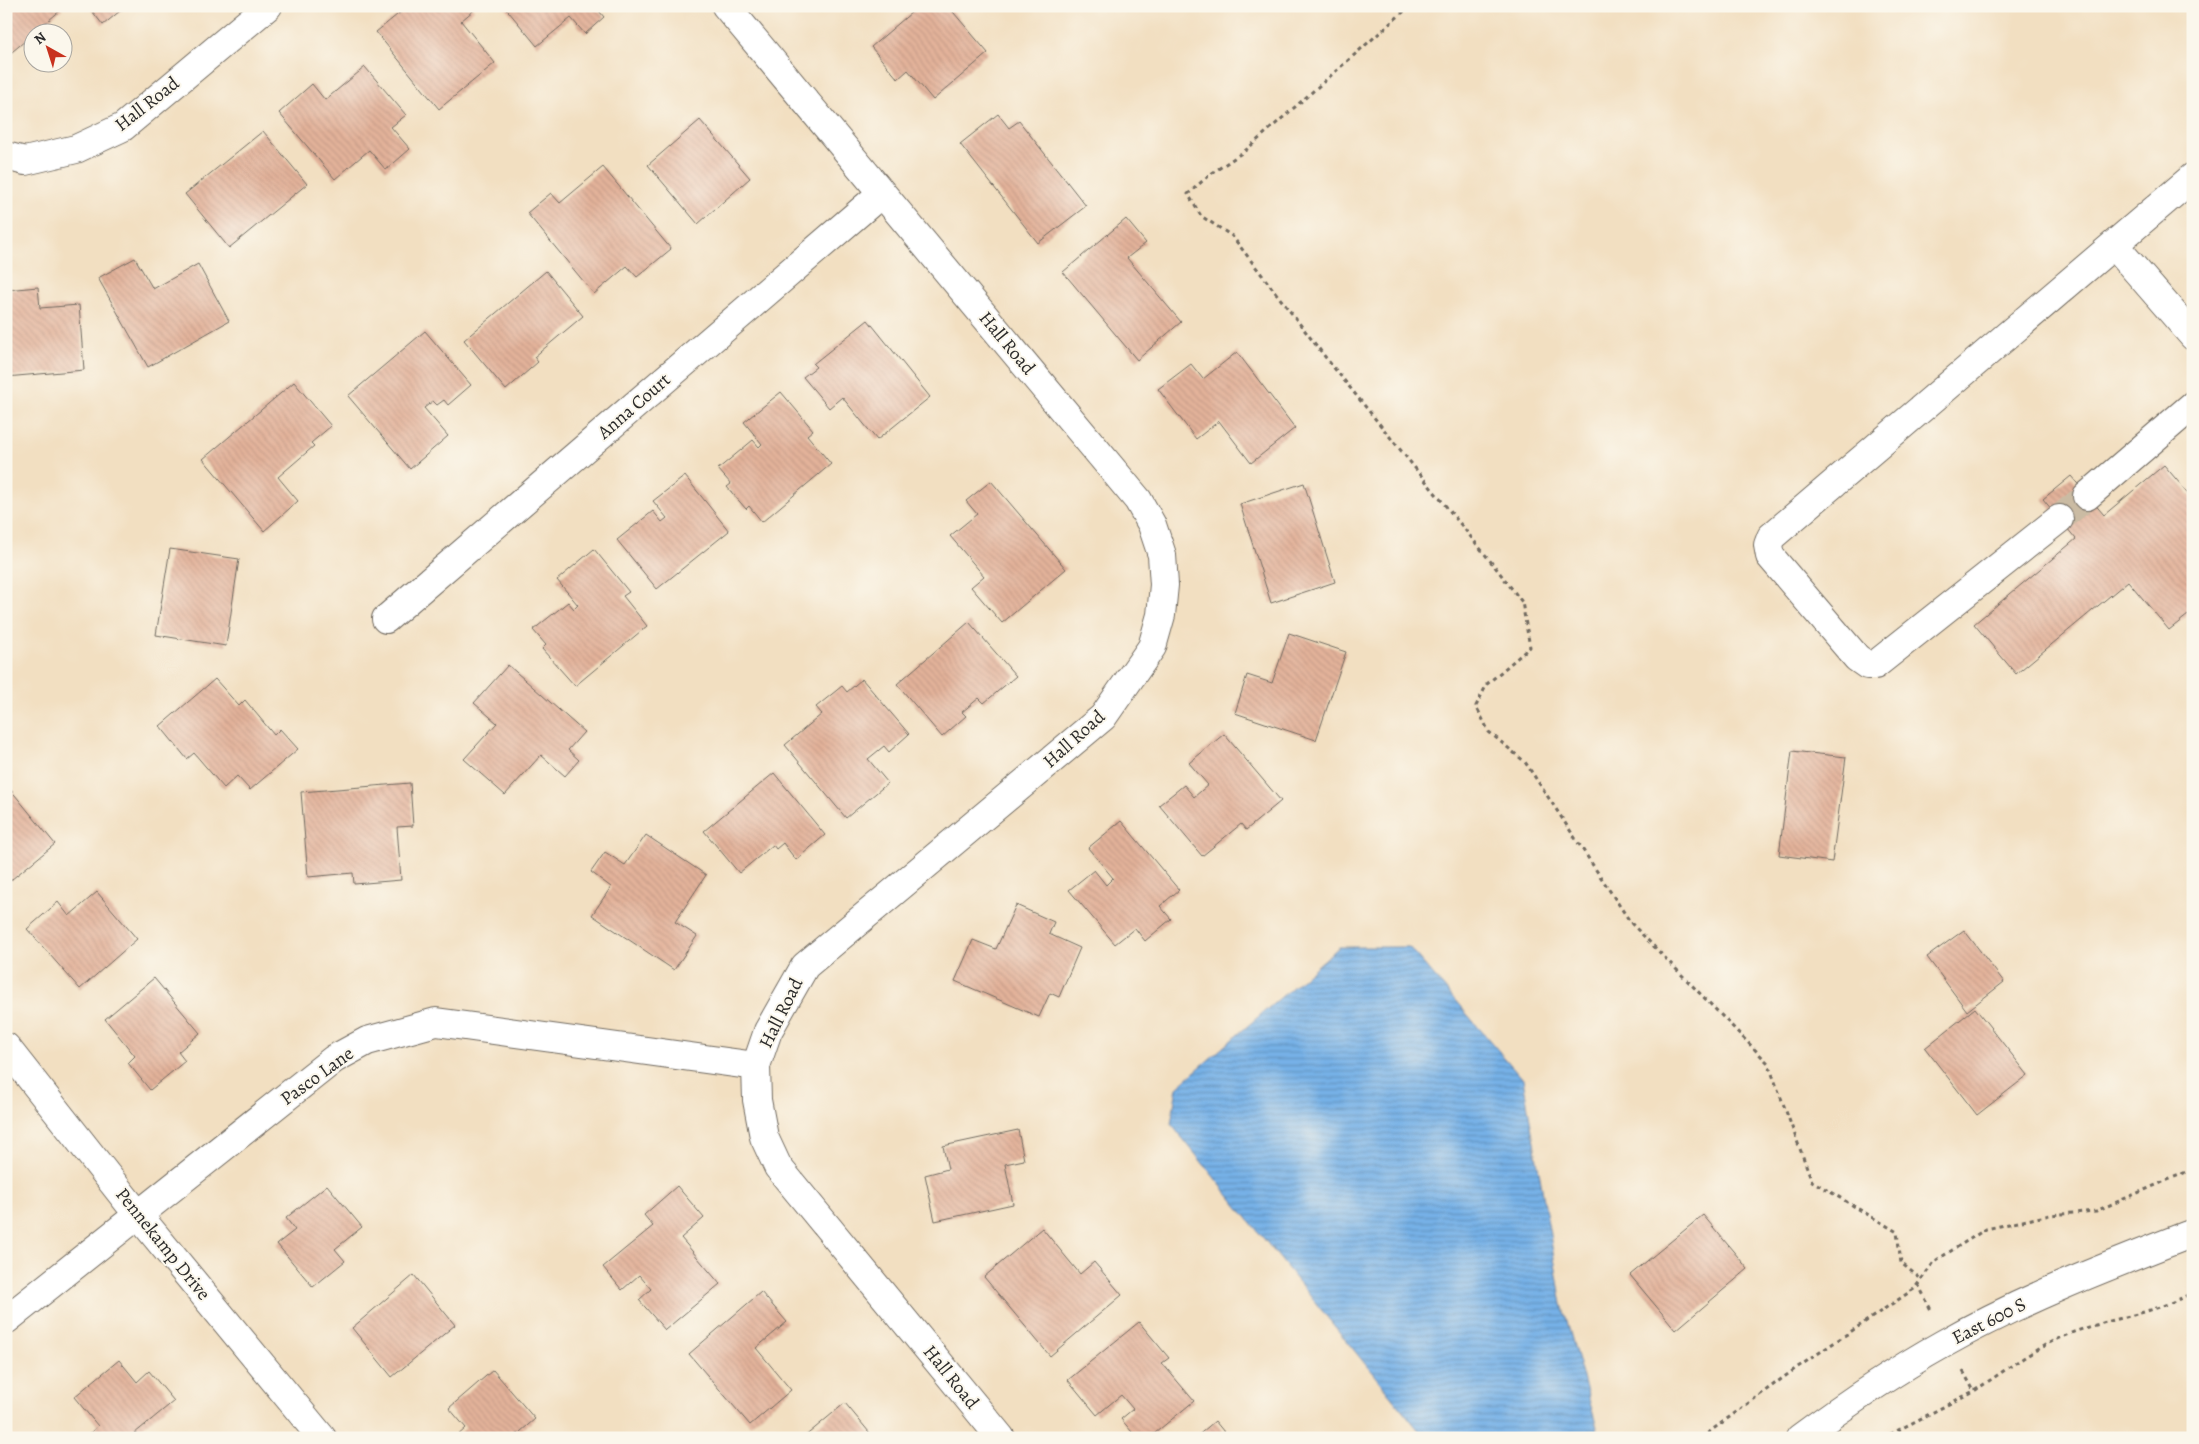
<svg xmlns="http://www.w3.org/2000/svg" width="2199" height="1444" font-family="Alegreya,serif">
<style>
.water{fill:url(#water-rules);stroke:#506e89}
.building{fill:url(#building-back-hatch)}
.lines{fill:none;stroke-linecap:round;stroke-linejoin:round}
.minor-tunnel{stroke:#cabba3;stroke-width:28;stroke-dasharray:28 14;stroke-linecap:butt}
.minor-casing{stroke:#716a60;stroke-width:30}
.path{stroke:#716a60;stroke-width:3;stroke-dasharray:4 4;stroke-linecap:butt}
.minor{stroke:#fff;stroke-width:28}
.labels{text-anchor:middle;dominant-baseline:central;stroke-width:4;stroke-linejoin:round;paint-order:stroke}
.street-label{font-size:19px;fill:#2b2b2b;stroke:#fbf7ec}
</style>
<defs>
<pattern id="water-rules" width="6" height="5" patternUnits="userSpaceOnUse" patternTransform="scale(1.25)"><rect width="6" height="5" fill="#76b1e7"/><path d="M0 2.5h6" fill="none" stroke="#6190bb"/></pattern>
<pattern id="building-back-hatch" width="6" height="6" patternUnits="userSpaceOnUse" patternTransform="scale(1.25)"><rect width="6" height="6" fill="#e3b29a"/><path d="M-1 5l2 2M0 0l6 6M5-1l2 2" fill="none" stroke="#c39985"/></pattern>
</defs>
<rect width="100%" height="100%" fill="#fbf7ec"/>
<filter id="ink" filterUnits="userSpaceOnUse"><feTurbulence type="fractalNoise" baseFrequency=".02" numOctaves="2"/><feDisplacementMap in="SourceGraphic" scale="10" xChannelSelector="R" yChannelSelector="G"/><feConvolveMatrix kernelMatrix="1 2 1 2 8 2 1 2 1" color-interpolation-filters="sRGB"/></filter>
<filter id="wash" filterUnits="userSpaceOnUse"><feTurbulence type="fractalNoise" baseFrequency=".0096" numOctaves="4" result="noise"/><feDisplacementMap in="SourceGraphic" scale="20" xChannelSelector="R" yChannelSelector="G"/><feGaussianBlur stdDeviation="1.12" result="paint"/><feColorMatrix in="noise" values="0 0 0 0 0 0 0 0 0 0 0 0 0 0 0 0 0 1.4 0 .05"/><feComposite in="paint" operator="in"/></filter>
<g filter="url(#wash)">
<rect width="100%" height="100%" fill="#f2dfc1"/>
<path class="water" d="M 1339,947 L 1409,947 L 1523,1079 L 1562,1304 L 1600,1438 L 1425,1438 L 1171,1124 L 1177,1087 Z"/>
<g id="blocks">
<path class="building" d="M 6,6 L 60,6 L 62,9 L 35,32 L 32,32 L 32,35 L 6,57 Z
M 88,6 L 126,6 L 103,25 Z
M 408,6 L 471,6 L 474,10 L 461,21 L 495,63 L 439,109 L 376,32 Z
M 504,6 L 595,6 L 604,17 L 585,34 L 571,18 L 537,46 Z
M 919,6 L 948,6 L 988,53 L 933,100 L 908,70 L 898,79 L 871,47 Z
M 365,67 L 406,115 L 391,127 L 410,149 L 386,170 L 369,150 L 335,179 L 279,113 L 312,84 L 325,100 Z
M 998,114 L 1009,128 L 1019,121 L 1086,206 L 1038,243 L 960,144 Z
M 700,120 L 750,178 L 698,224 L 648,165 Z
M 263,131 L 307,184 L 229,248 L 185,194 Z
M 603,167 L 671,249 L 637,277 L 627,266 L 594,294 L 527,213 L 551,193 L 560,203 Z
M 1126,219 L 1146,243 L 1127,258 L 1181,322 L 1137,360 L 1063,272 Z
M 135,258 L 153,289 L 198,264 L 229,321 L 148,367 L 98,278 Z
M 546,271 L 583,316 L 534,357 L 538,362 L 506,390 L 464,340 Z
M 38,287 L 40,308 L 79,305 L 84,370 L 6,377 L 6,290 Z
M 868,320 L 930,397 L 877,440 L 842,397 L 829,408 L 803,377 L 816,367 L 813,364 Z
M 425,331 L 471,385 L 448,405 L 444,400 L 437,405 L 433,401 L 424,408 L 448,436 L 410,469 L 348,396 Z
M 1237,352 L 1295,428 L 1251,463 L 1219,421 L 1196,439 L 1158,389 L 1191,364 L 1203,379 Z
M 294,382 L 331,426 L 311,443 L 314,446 L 278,477 L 298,501 L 264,531 L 203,459 Z
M 781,392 L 813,430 L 807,435 L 831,464 L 762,522 L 749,506 L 746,509 L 727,487 L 731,484 L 718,469 L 753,440 L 759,447 L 762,444 L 744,422 Z
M 2164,465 L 2193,499 L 2193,611 L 2169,630 L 2128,581 L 2016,674 L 1974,624 L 2076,539 L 2043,499 L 2071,476 L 2104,515 Z
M 685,476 L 729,531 L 657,589 L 617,540 L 653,511 L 662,522 L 667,518 L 653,501 Z
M 991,481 L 1066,569 L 1002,623 L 971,587 L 984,576 L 950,536 L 977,514 L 966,501 Z
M 1304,483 L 1335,582 L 1271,603 L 1240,504 Z
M 170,549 L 239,559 L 226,646 L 156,635 Z
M 594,549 L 629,592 L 623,596 L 647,626 L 575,686 L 542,649 L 546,645 L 533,630 L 568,602 L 574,609 L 578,605 L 557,580 Z
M 969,622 L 1016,676 L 984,703 L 979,698 L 962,712 L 966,716 L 942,737 L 897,684 Z
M 1289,633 L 1346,652 L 1316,740 L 1235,713 L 1247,675 L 1272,683 Z
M 508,665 L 584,732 L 568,750 L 579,760 L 565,776 L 541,755 L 505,795 L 464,759 L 497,723 L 474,703 Z
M 215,679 L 239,706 L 245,700 L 274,735 L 280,729 L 298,749 L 250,790 L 237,776 L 224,788 L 194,753 L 187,759 L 160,726 Z
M 862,679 L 909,734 L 889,752 L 884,746 L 868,759 L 888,783 L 846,818 L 785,745 L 822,714 L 816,707 L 842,686 L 847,692 Z
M 1224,734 L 1281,801 L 1246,830 L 1241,824 L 1202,856 L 1159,805 L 1184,785 L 1194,797 L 1208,785 L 1189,763 Z
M 1792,751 L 1846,757 L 1832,862 L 1779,855 Z
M 774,773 L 825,835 L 796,860 L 783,843 L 776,849 L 773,845 L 739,873 L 704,831 Z
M 410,783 L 413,826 L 397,827 L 401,880 L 354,884 L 353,873 L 308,877 L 301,792 Z
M 10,789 L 55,844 L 6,884 L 6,793 Z
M 1121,821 L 1179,890 L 1160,906 L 1171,919 L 1145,941 L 1135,928 L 1115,944 L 1069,890 L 1094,870 L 1106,885 L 1113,878 L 1088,848 Z
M 646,835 L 706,875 L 675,922 L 697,936 L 674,970 L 592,915 L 611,887 L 591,872 L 605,852 L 625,865 Z
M 97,892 L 137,939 L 80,989 L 27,929 L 58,902 L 69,916 Z
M 1016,905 L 1054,922 L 1049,934 L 1080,948 L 1059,997 L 1050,993 L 1039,1017 L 955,981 L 973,940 L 996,949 Z
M 1964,930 L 2004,982 L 1967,1011 L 1927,957 Z
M 154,978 L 200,1033 L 178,1052 L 185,1061 L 150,1090 L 128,1063 L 135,1056 L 105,1019 Z
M 1975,1008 L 2028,1075 L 1977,1115 L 1925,1048 Z
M 1018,1130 L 1024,1160 L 1005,1164 L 1013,1204 L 935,1221 L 925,1175 L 948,1169 L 943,1146 Z
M 327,1185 L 362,1227 L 335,1249 L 345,1261 L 313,1287 L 277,1244 L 295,1230 L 286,1218 Z
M 677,1186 L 704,1218 L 681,1238 L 720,1284 L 665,1330 L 639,1300 L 651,1289 L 639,1275 L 622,1290 L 603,1267 L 653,1226 L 644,1215 Z
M 1703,1215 L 1748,1269 L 1676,1330 L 1630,1275 Z
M 1042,1228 L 1080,1274 L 1094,1262 L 1122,1295 L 1050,1356 L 984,1277 Z
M 414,1275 L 455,1325 L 392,1377 L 352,1328 Z
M 761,1292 L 787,1322 L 756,1348 L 791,1390 L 750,1425 L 689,1354 Z
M 1139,1322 L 1169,1358 L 1162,1363 L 1194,1401 L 1149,1438 L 1137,1438 L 1121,1419 L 1133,1409 L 1121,1395 L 1097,1415 L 1068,1380 Z
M 119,1360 L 137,1382 L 149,1371 L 174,1401 L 129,1438 L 85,1438 L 98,1426 L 74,1397 Z
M 493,1370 L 535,1419 L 513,1438 L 455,1438 L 466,1428 L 449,1408 Z
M 845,1403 L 874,1438 L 803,1438 Z
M 1215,1421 L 1229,1438 L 1195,1438 Z"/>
</g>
</g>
<g filter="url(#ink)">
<use href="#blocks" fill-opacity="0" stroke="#716a60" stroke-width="1"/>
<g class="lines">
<path class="minor-tunnel" d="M 2059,519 L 2087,496"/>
<defs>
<path id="minor" d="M 726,6 L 1138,500 L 1152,525 L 1162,555 L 1164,585 L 1161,615 L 1152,647 L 1103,717 L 805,966 L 768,1031 L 756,1066 L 757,1100 L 764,1137 L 778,1167 L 1001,1438
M 6,156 L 25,161 L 76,149 L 123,127 L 268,6
M 2114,245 L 2193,336
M 2087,496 L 2193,405
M 2059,519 L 1875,665 L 1867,665 L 1857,658 L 1770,556 L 1768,545 L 1771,537 L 2193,177
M 386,619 L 882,193
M 6,1047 L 139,1216 L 322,1438
M 6,1320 L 334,1059 L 367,1041 L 436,1022 L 756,1066
M 1800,1438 C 1846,1404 1893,1372 1943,1344 C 2022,1299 2108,1266 2193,1233"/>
</defs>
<use href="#minor" class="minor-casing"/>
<path class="path" d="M 1410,6 L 1246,150 L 1208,176 L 1188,194 L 1201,216 L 1232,236 L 1326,358 L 1496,568 L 1522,602 L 1530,647 L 1487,684 L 1476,706 L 1489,732 L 1525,762 L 1631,923 L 1768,1063 L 1812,1181 L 1897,1232 L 1901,1263 L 1921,1279
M 1918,1284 L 1932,1312
M 1963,1371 L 1974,1391 C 2003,1372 2033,1349 2066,1335 C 2108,1318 2153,1315 2193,1292
M 1701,1438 L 1795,1369 L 1914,1289 L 1935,1261 L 1986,1229 L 2050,1215 L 2096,1211 L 2193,1169
M 1883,1438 L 1974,1391"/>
<use href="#minor" class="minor"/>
</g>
</g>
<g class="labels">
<g class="street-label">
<text transform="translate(147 104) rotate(-38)">Hall Road</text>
<text transform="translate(1007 343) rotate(50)">Hall Road</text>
<text transform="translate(634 406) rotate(-41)">Anna Court</text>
<text transform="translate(1074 739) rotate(-42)">Hall Road</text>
<text transform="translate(781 1013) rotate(-64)">Hall Road</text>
<text transform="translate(317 1076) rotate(-36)">Pasco Lane</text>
<text transform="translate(163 1244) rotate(51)">Pennekamp Drive</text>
<text transform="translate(1989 1321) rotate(-27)">East 600 S</text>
<text transform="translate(951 1377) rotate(51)">Hall Road</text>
</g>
</g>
<rect width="2199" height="1444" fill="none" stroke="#fbf7ec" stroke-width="25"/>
<g transform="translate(48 48) rotate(321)"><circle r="24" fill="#fbf7ec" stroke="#a8a59f"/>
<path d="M0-4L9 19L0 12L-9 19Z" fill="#c8321e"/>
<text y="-8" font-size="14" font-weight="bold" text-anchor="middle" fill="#2b2b2b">N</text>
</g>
</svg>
